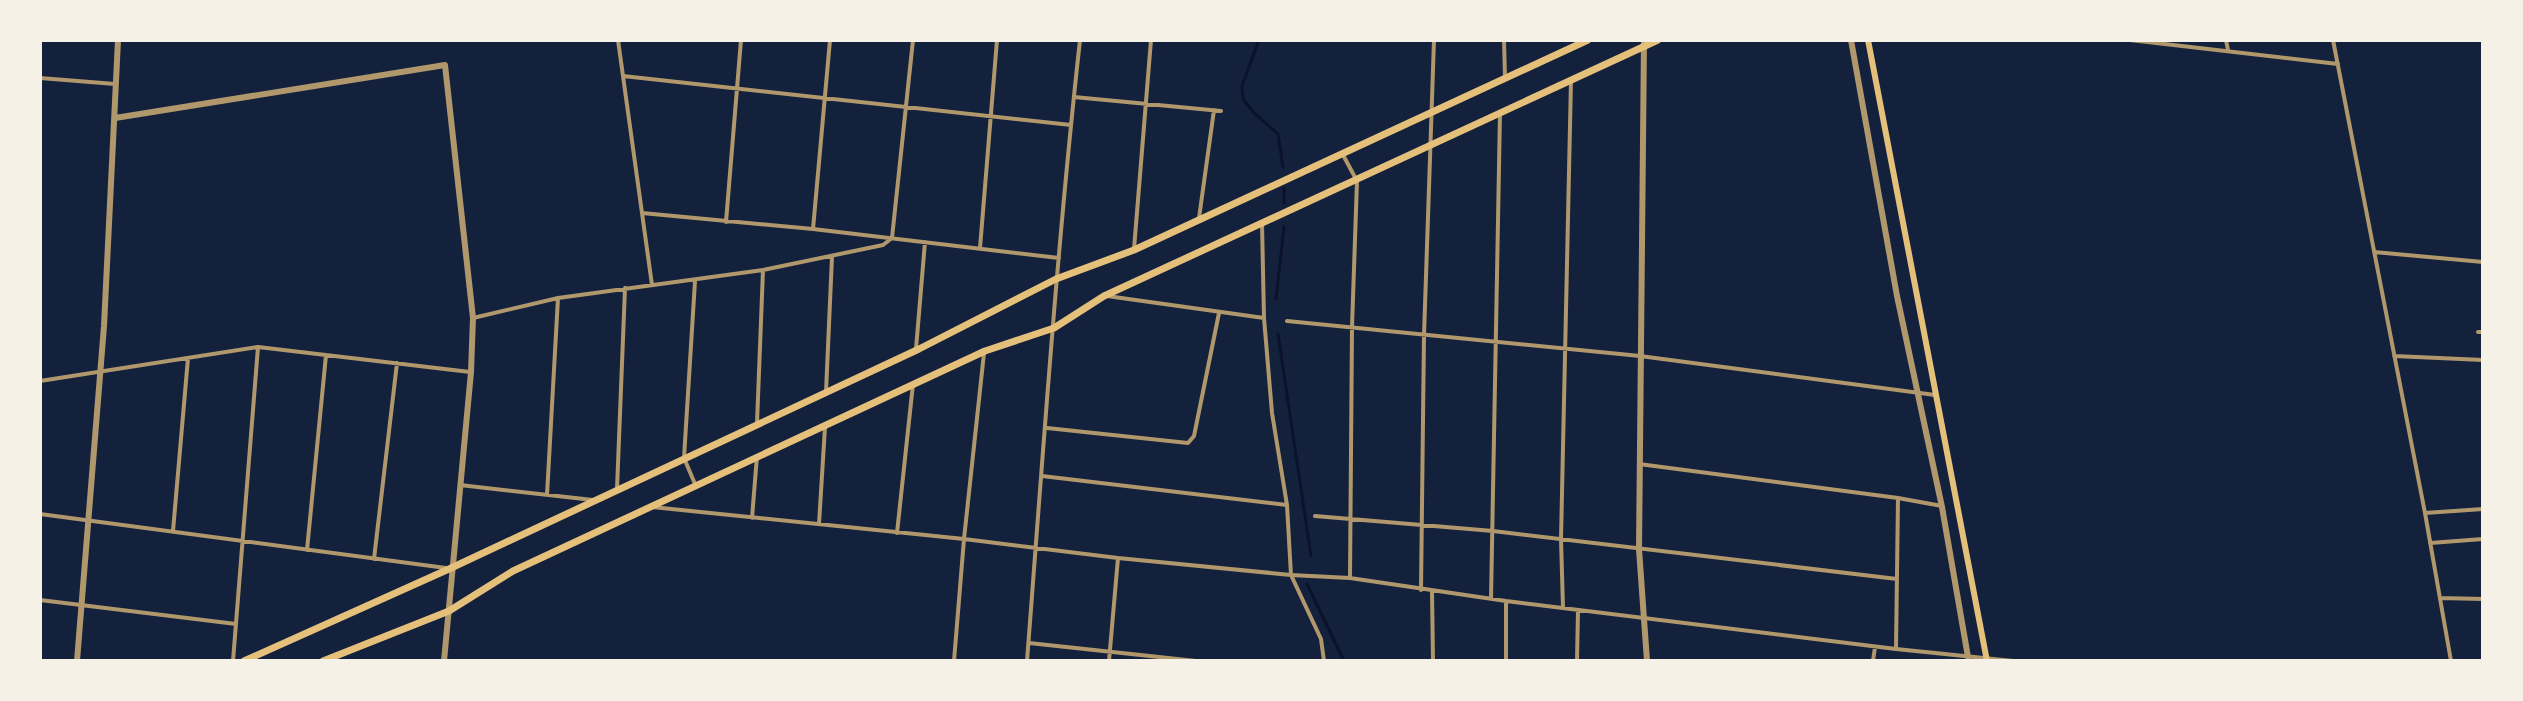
<svg xmlns="http://www.w3.org/2000/svg" width="2523" height="701" font-family="'Alegreya Sans',sans-serif">
<style>
.lines{fill:none;stroke-linecap:round;stroke-linejoin:round}
.stream{stroke:#0b132b;stroke-width:3}
.minor{stroke:#b1986c;stroke-width:4}
.tertiary{stroke:#b1986c;stroke-width:6}
.secondary{stroke:#e5c07b;stroke-width:6}
.primary{stroke:#e5c07b;stroke-width:7}
</style>
<rect width="100%" height="100%" fill="#14213d"/>
<g class="lines">
<path class="stream" d="M 1259,40 L 1242,86 L 1243,99 L 1253,112 L 1278,134 L 1283,167
M 1284,203 L 1284,188
M 1276,299 L 1284,227
M 1278,334 L 1311,556
M 1307,584 L 1344,661"/>
<path class="minor" d="M 618,40 L 652,285
M 1504,40 L 1505,78
M 2130,40 L 2338,64
M 2226,40 L 2228,50
M 2333,40 L 2425,513 L 2451,661
M 623,76 L 1071,125
M 40,78 L 115,84
M 1074,97 L 1221,111
M 1342,153 L 1357,181 L 1352,327 L 1350,578
M 642,213 L 813,229 L 1059,258
M 1199,218 L 1214,110
M 726,222 L 741,40
M 1262,223 L 1264,318 L 1272,413 L 1287,505 L 1291,575 L 1321,639 L 1324,661
M 813,229 L 830,40
M 980,248 L 997,40
M 1134,249 L 1151,40
M 2374,252 L 2483,262
M 695,281 L 684,458 L 695,484
M 1107,296 L 1264,318
M 473,318 L 558,298 L 763,270 L 883,245 L 892,238 L 913,40
M 1287,321 L 1640,356 L 1935,395
M 2478,332 L 2483,332
M 916,349 L 925,242
M 2394,356 L 2483,360
M 40,381 L 258,347 L 470,372
M 826,392 L 832,257
M 757,423 L 763,270
M 1047,428 L 1188,443 L 1194,436 L 1219,313
M 1639,464 L 1898,498 L 1942,506
M 1042,476 L 1287,505
M 460,485 L 593,500
M 617,489 L 625,288
M 547,495 L 558,298
M 652,507 L 964,539 L 1118,558 L 1291,575 L 1350,578 L 1506,601 L 1896,649 L 2013,661
M 2425,513 L 2483,509
M 40,514 L 446,568
M 1315,516 L 1493,531 L 1897,579
M 752,518 L 757,456
M 819,524 L 825,427
M 173,531 L 188,358
M 897,533 L 913,384
M 2430,543 L 2483,539
M 307,550 L 326,355
M 374,559 L 397,363
M 1421,590 L 1424,335 L 1434,40
M 1432,591 L 1433,661
M 2440,598 L 2483,599
M 1491,599 L 1500,113
M 40,600 L 236,624
M 1563,608 L 1561,539 L 1571,80
M 1029,643 L 1196,661
M 1896,649 L 1898,498
M 233,661 L 258,347
M 954,661 L 964,539 L 984,353
M 1027,661 C 1043,454 1057,247 1080,40
M 1109,661 L 1118,558
M 1506,661 L 1506,601
M 1577,661 L 1578,610
M 1873,661 L 1875,647"/>
<path class="tertiary" d="M 1644,40 L 1639,549 L 1647,661
M 1851,40 L 1897,296 L 1942,507 L 1968,657
M 115,118 L 445,65 L 473,318 L 471,372 L 444,661
M 77,661 L 104,326 L 118,40"/>
<path class="secondary" d="M 1868,40 L 1987,661"/>
<path class="primary" d="M 244,661 L 449,569 L 919,349 L 1056,279 L 1134,250 L 1588,40
M 323,661 L 449,611 L 513,571 L 985,351 L 1054,328 L 1104,296 L 1658,40"/>
</g>
<rect width="2523" height="701" fill="none" stroke="#f6f1e7" stroke-width="84"/>
</svg>
